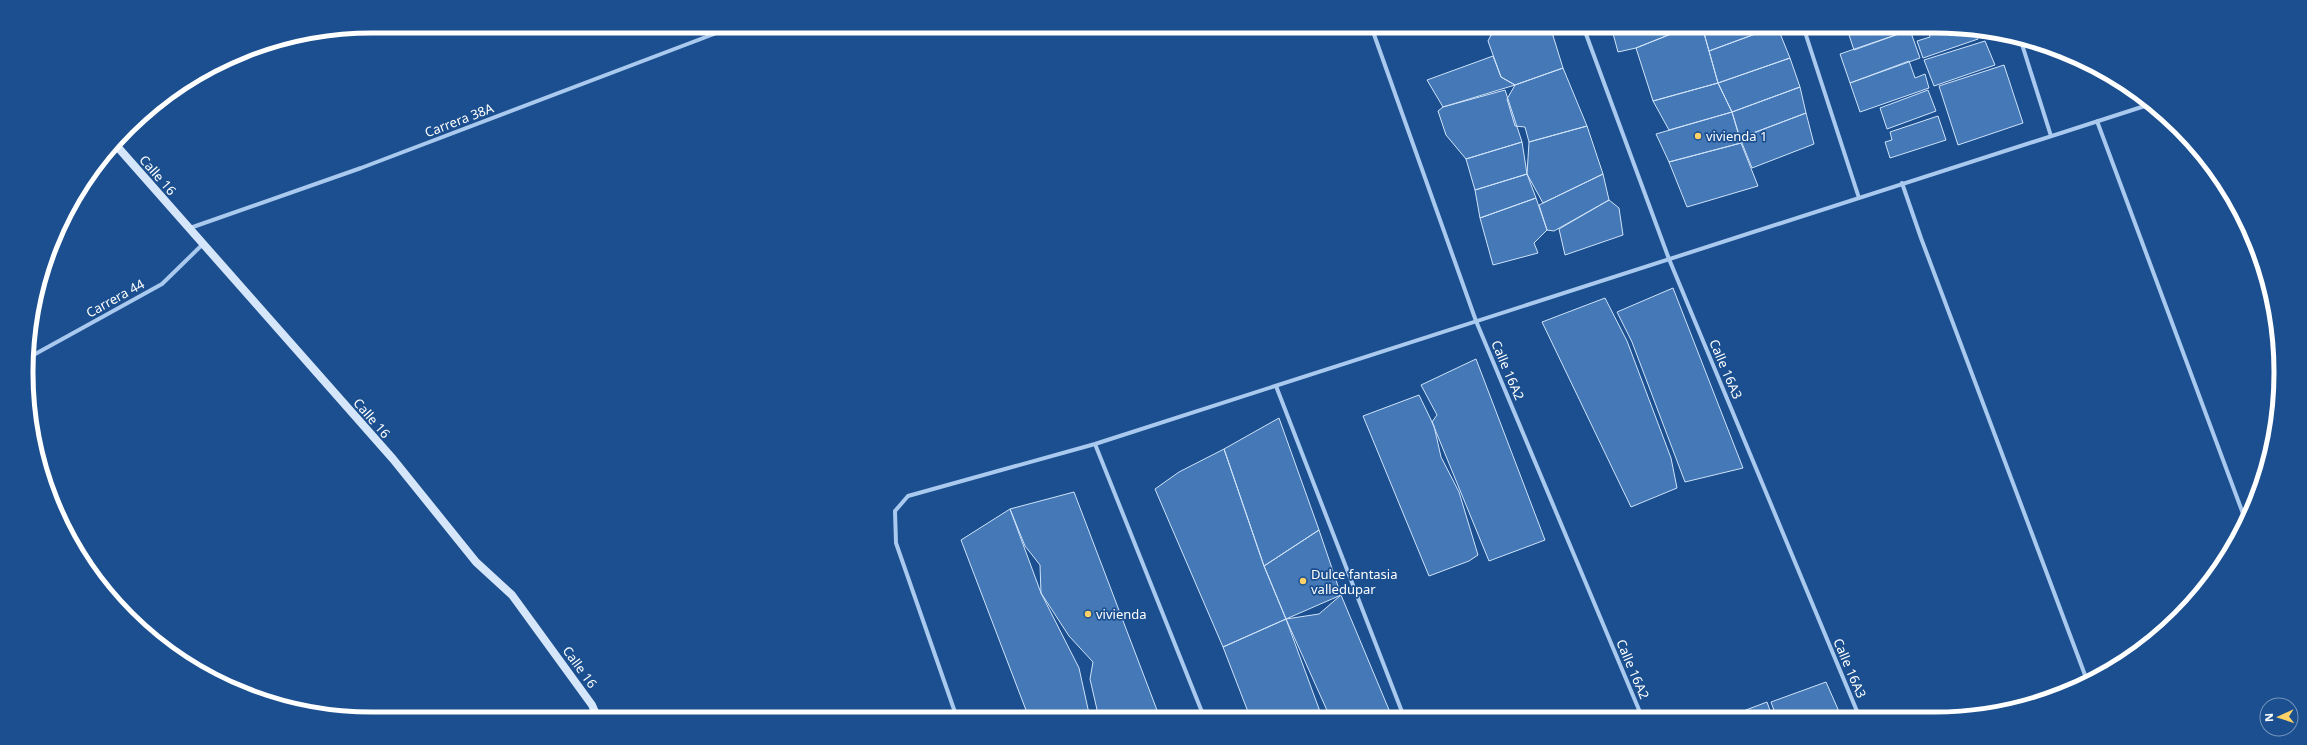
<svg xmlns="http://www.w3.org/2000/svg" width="2307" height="745" font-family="'Noto Sans',sans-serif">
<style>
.building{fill:#4478b7;stroke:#cfe3fa}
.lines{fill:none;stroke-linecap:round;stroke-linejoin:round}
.street{stroke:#a9c9ee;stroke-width:4}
.secondary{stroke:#d6e6fa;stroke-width:8}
.poi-dot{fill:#ffd166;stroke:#1b4f8f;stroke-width:1.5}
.labels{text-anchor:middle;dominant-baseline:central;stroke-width:3.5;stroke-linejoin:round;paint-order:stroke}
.street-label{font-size:13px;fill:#fff;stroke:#1b4f8f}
.poi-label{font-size:13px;fill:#fff;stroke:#1b4f8f;text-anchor:start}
.rim{fill:none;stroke:#fff;stroke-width:5}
</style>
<rect width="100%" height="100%" fill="#1b4f8f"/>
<path class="building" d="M 1487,26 L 1515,26 L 1491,35 Z
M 1515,26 L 1550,26 L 1563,68 L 1515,85 L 1501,77 L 1488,41 L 1491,35 Z
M 1611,26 L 1691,26 L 1636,48 L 1618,52 Z
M 1691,26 L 1702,26 L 1718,83 L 1653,101 L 1636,48 Z
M 1702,26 L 1777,26 L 1709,51 Z
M 1777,26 L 1790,58 L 1718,83 L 1709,51 Z
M 1846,26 L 1909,26 L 1910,30 L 1854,50 Z
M 1917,26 L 1928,26 L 1918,29 Z
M 1936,26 L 1976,30 L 1978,39 L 1923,58 L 1917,41 L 1930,37 L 1928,29 Z
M 1910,30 L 1920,58 L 1850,83 L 1840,54 Z
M 1985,41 L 1995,65 L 1934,86 L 1924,60 Z
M 1493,56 L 1501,77 L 1515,85 L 1443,107 L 1427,80 Z
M 1790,58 L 1800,87 L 1732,112 L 1718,83 Z
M 1909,61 L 1915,78 L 1925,74 L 1929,88 L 1860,112 L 1850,83 Z
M 2004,65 L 2023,123 L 1958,145 L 1939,86 Z
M 1563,68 L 1587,126 L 1529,142 L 1525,127 L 1515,126 L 1507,99 L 1515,85 Z
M 1718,83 L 1732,112 L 1669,130 L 1653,101 Z
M 1800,87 L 1806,113 L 1740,138 L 1732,112 Z
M 1505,90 L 1522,142 L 1466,159 L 1446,135 L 1438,111 L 1443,107 Z
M 1928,90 L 1936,111 L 1887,129 L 1880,108 Z
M 1732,112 L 1741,143 L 1669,162 L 1656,134 Z
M 1806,113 L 1814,144 L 1752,168 L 1740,138 Z
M 1938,116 L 1946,140 L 1890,158 L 1885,142 L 1892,140 L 1890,132 Z
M 1587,126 L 1603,174 L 1543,203 L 1527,174 L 1529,142 Z
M 1522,142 L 1527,174 L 1475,190 L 1466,159 Z
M 1741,143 L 1758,186 L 1687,207 L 1669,162 Z
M 1527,174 L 1536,198 L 1480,218 L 1475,190 Z
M 1603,174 L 1609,200 L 1554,231 L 1547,230 L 1539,205 Z
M 1536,198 L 1547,230 L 1534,243 L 1538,253 L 1493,265 L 1480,218 Z
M 1609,200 L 1619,208 L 1623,235 L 1565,255 L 1559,229 Z
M 1673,288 L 1743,468 L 1685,482 L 1632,342 L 1617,312 Z
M 1605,298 L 1627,341 L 1671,458 L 1677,488 L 1631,507 L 1542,322 Z
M 1476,359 L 1545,540 L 1489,561 L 1432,422 L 1437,415 L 1421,385 Z
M 1419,395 L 1434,426 L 1441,457 L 1459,492 L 1478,555 L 1469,561 L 1429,576 L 1363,416 Z
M 1279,418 L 1319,530 L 1264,566 L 1224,449 Z
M 1224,449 L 1264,566 L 1286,619 L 1223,647 L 1155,489 L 1179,472 Z
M 1074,492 L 1160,718 L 1104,718 L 1098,714 L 1090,679 L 1093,662 L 1069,636 L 1041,593 L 1040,565 L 1025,546 L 1010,509 Z
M 1010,509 L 1041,593 L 1079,668 L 1090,718 L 1029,718 L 961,540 Z
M 1319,530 L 1341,595 L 1286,619 L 1264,566 Z
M 1341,595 L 1392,717 L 1330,717 L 1286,619 L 1319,614 Z
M 1286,619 L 1322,717 L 1250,717 L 1223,647 Z
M 1826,682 L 1841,716 L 1776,716 L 1771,702 Z
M 1767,702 L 1772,716 L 1730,716 Z"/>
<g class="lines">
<path class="street" d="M 1371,26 L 1476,321 L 1642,717
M 1583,26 L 1669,259 L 1859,716
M 1803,26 L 1859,198
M 2020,38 L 2051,136
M 2097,121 L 2245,519
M 1902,183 L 1921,238 L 2088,683
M 190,228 L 361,168 L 735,26
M 28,358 L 162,284 L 203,244
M 1276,386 L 1404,717
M 1095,444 L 1204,717
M 957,718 L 896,543 L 895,511 L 908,496 L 1095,444 L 2151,104"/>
<path class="secondary" d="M 115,144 L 393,459 L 476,562 L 512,595 L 592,705 L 598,719"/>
</g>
<g class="poi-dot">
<circle cx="1698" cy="136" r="4"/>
<circle cx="1303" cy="581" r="4"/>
<circle cx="1088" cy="614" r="4"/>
</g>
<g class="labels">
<g class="street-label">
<text transform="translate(459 120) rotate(-21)">Carrera 38A</text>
<text transform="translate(158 175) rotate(49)">Calle 16</text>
<text transform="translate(115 298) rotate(-29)">Carrera 44</text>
<text transform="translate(1726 369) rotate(67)">Calle 16A3</text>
<text transform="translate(1508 370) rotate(67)">Calle 16A2</text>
<text transform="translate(372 418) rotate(49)">Calle 16</text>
<text transform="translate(580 667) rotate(54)">Calle 16</text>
<text transform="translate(1850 668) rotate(67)">Calle 16A3</text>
<text transform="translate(1633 669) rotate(67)">Calle 16A2</text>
</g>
<g class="poi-label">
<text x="1706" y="136">vivienda 1</text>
<text x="1311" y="574">Dulce fantasia<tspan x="1311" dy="15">valledupar</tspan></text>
<text x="1096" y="614">vivienda</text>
</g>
</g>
<path d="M0 0H2307V745H0ZM372 33H1935A339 339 0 0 1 2274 372V373A339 339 0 0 1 1935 712H372A339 339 0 0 1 33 373V372A339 339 0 0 1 372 33Z" fill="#1b4f8f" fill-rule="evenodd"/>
<path class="rim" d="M372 33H1935A339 339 0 0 1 2274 372V373A339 339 0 0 1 1935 712H372A339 339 0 0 1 33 373V372A339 339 0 0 1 372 33Z"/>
<g transform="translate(2279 717) rotate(267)"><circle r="19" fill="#1b4f8f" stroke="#7695bc"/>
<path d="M0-3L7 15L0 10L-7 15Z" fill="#ffd166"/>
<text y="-6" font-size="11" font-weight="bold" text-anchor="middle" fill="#ffffff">N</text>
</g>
</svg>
